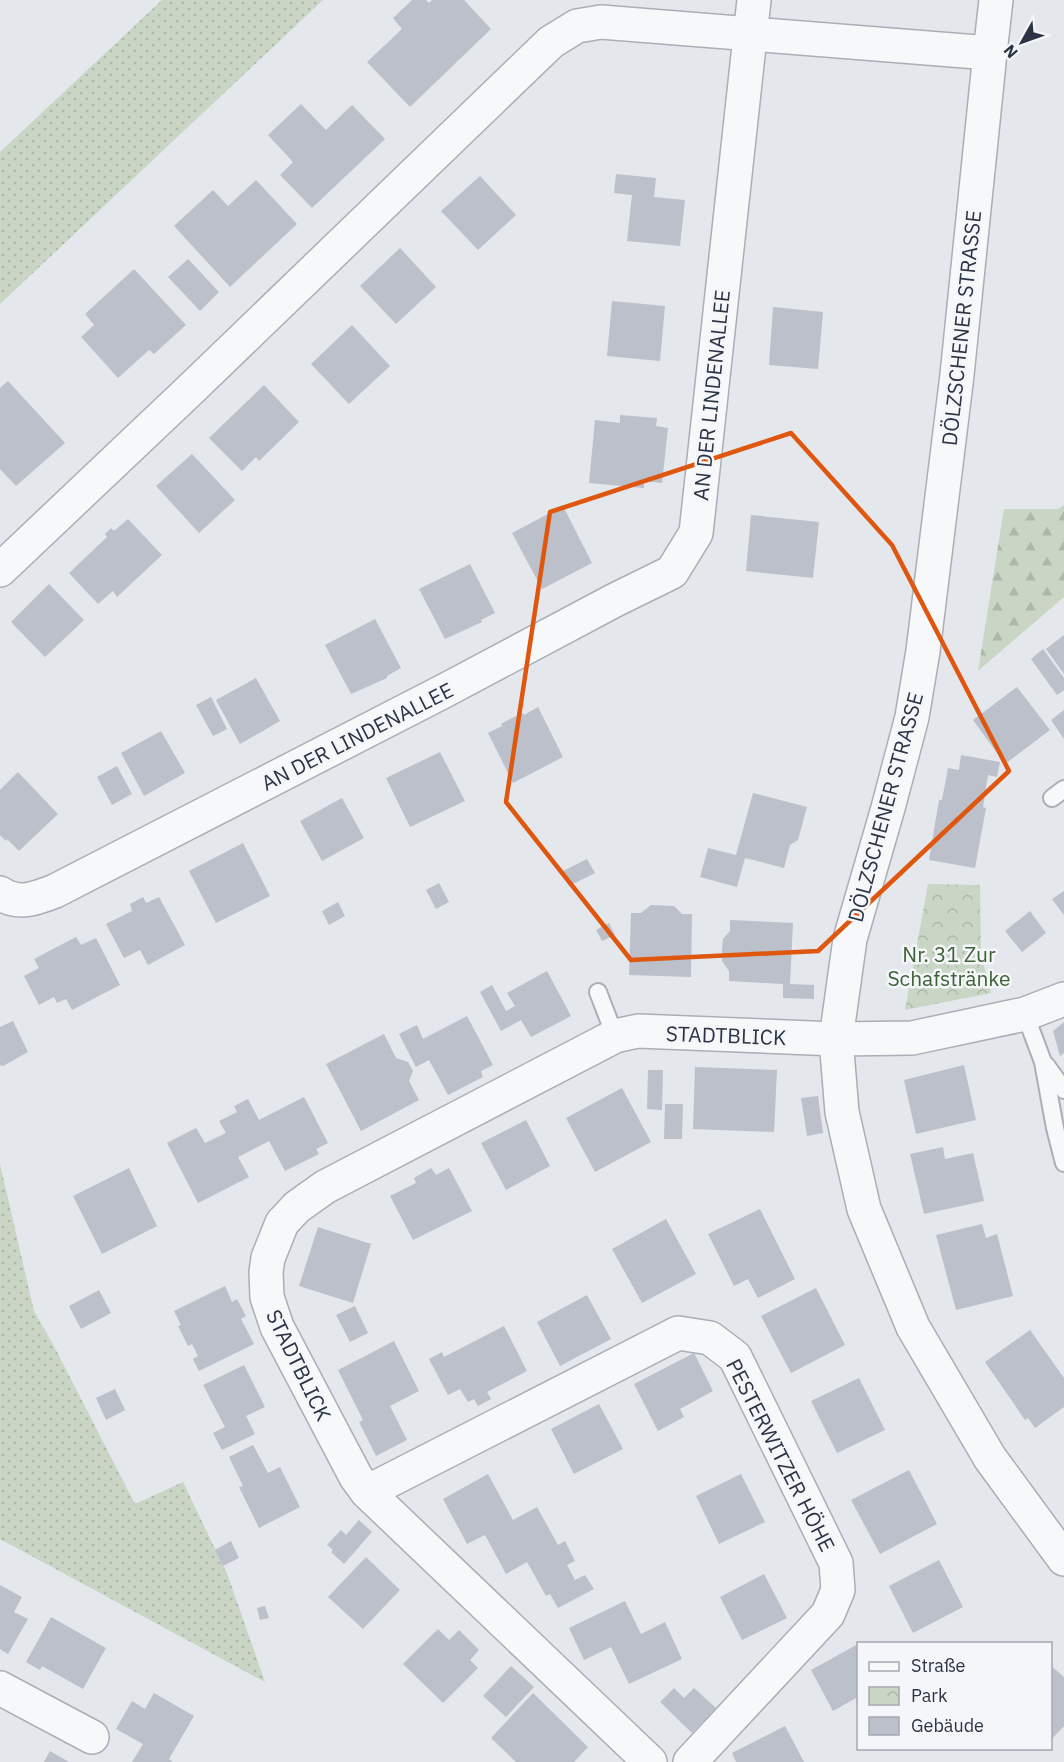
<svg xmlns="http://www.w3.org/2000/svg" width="1064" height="1762" font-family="'IBM Plex Sans',sans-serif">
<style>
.grass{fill:url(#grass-dots)}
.forest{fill:url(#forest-firs)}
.park{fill:url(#park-crowns)}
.building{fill:#bbc0ca}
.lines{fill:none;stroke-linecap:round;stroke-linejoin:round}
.service-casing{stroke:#a9aeb7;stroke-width:20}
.minor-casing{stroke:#a9aeb7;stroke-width:36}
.tertiary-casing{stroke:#a9aeb7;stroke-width:36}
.service{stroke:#f7f8fa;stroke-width:16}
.minor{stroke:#f7f8fa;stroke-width:33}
.tertiary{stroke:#f7f8fa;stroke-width:33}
.marked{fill:none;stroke:#df570f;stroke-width:4.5;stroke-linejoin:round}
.labels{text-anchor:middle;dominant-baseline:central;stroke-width:5;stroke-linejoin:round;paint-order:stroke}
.street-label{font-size:21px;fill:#2b3445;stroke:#f4f6f9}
.park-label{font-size:21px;fill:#3f6138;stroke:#f4f6f9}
</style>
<defs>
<pattern id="grass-dots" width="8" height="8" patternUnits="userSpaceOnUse" patternTransform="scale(1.5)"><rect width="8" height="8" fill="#c9d6c5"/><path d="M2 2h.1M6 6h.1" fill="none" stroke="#adb8ab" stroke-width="1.8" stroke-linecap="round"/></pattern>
<pattern id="forest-firs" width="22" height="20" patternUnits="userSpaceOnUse" patternTransform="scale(1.5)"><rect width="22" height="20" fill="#c9d6c5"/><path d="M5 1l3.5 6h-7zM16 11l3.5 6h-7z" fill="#adb8ab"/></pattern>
<pattern id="park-crowns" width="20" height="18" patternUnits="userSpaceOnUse" patternTransform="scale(1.5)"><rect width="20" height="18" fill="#c9d6c5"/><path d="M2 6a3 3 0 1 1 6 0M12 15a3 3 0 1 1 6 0" fill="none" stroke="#adb8ab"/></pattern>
</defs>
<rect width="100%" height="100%" fill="#e4e7ec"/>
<path class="grass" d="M 162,0 L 323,0 L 0,304 L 0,152 Z
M 0,1164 L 34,1311 L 56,1350 L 135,1504 L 183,1482 L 228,1576 L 265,1682 L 0,1539 Z"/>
<path class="forest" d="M 1064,505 L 1064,597 L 978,671 L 1004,509 L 1058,509 Z"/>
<path class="park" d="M 928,884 L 980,885 L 981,955 L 991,993 L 905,1010 Z"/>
<path class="building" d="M 412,0 L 426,0 L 429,3 L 432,0 L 464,0 L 491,29 L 410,107 L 367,62 L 402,29 L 393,18 Z
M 301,104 L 326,130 L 352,105 L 385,139 L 312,208 L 280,175 L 293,162 L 268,135 Z
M 616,174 L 656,178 L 654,197 L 685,200 L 680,246 L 627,241 L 632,195 L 614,193 Z
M 480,176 L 516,215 L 478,250 L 441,211 Z
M 256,180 L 297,224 L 230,287 L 174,226 L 213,190 L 228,206 Z
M 400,248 L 436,287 L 396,324 L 360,286 Z
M 188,259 L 219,292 L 200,311 L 168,277 Z
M 134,269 L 186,325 L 154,354 L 149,350 L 118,378 L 81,337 L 94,325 L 85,314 Z
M 612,301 L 665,306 L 660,361 L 607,356 Z
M 773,307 L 823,312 L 818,369 L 769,365 Z
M 352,325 L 390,366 L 349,404 L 311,364 Z
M 8,381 L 65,443 L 16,486 L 0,469 L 0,388 Z
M 264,385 L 299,422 L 259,461 L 256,457 L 242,471 L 209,438 Z
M 620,415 L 657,418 L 656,426 L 668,428 L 662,483 L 644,481 L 644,488 L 589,483 L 595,420 L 620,423 Z
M 192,454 L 235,500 L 199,533 L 156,486 Z
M 563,506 L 592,563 L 542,589 L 512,533 Z
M 751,515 L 819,522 L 813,578 L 746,571 Z
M 128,519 L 162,555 L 117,597 L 113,591 L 98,604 L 69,573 L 107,537 L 105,534 L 111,528 L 114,531 Z
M 470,564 L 495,613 L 481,620 L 482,622 L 445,639 L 419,589 Z
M 49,584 L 84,620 L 45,657 L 11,622 Z
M 375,619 L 401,668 L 387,676 L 387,678 L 351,694 L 325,645 Z
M 1064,635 L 1064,674 L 1046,649 Z
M 1043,649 L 1064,678 L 1064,690 L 1057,695 L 1031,659 Z
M 256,678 L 280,721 L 240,744 L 216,700 Z
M 1017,687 L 1050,730 L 1005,764 L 973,720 Z
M 211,697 L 227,729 L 213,736 L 196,705 Z
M 538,707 L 563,757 L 513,783 L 488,733 L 502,726 L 501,724 L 512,718 L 523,713 L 524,715 Z
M 1064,710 L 1064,739 L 1051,720 Z
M 161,731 L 185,773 L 144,796 L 121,753 Z
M 440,752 L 465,801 L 410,827 L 386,778 Z
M 961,755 L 1000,762 L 997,777 L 988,775 L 983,807 L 986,808 L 975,868 L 929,860 L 939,800 L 942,800 L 948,768 L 959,770 Z
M 117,766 L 132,794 L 112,805 L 97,777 Z
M 18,772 L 58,814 L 19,851 L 7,839 L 6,841 L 0,835 L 0,790 Z
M 753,793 L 807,807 L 798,840 L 790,845 L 784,868 L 745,858 L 737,887 L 700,877 L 708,848 L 736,855 Z
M 342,798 L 364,838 L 322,861 L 300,821 Z
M 243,843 L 270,896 L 216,923 L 189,871 Z
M 587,859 L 595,873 L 569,886 L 561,872 Z
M 439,883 L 449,902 L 436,909 L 426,890 Z
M 1064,891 L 1064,915 L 1052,899 Z
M 143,897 L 146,903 L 159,897 L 185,945 L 148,965 L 140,950 L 124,958 L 106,924 L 132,911 L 130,904 Z
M 338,902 L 345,916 L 329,925 L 322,911 Z
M 651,905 L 674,906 L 682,914 L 692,914 L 691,977 L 629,975 L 631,913 L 641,913 Z
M 1030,911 L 1046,933 L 1022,952 L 1005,931 Z
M 730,920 L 793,923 L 790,984 L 814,985 L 814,999 L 783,998 L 783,984 L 729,981 L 729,971 L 722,961 L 722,951 L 723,939 L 730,931 Z
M 609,923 L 615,935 L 602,941 L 596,930 Z
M 76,937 L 81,945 L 96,938 L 120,985 L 72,1010 L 66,999 L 57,1003 L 54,997 L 39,1005 L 24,976 L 39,968 L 34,959 Z
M 547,971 L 571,1016 L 531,1037 L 521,1020 L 501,1031 L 480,992 L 492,985 L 506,1011 L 515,1006 L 507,993 Z
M 467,1016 L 493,1065 L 481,1071 L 483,1077 L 448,1095 L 429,1060 L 416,1067 L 399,1034 L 417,1025 L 423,1039 Z
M 13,1021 L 28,1052 L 3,1066 L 1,1065 L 0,1066 L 0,1027 Z
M 1064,1022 L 1064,1053 L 1060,1056 L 1053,1031 Z
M 384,1034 L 396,1058 L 408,1062 L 413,1071 L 409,1081 L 419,1100 L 361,1131 L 326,1064 Z
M 964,1065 L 976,1120 L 916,1134 L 904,1080 Z
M 695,1067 L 777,1070 L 774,1132 L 693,1129 Z
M 648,1070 L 663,1070 L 662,1110 L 647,1109 Z
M 622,1088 L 651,1142 L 595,1172 L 566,1118 Z
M 818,1096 L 823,1133 L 807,1136 L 801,1098 Z
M 304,1097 L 328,1143 L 316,1149 L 319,1154 L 285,1171 L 269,1141 L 238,1157 L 249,1177 L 198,1203 L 167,1143 L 196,1128 L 205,1143 L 226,1133 L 219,1121 L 237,1112 L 234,1106 L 248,1099 L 259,1120 Z
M 665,1104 L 683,1104 L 682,1139 L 664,1139 Z
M 526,1120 L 550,1166 L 506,1190 L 481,1143 Z
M 943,1147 L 945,1159 L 973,1153 L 984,1201 L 924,1214 L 910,1154 Z
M 129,1168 L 157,1226 L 102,1254 L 73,1196 Z
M 431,1168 L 436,1175 L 449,1168 L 472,1211 L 413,1240 L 390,1196 L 416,1183 L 414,1178 Z
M 760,1209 L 795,1279 L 758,1298 L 748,1279 L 734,1286 L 708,1234 Z
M 666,1219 L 696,1274 L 642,1303 L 612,1249 Z
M 982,1224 L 986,1238 L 997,1234 L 1013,1296 L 956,1310 L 936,1235 Z
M 318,1227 L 371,1244 L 353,1303 L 299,1286 Z
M 225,1286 L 232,1302 L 237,1299 L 246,1316 L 241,1319 L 254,1344 L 199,1371 L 193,1359 L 198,1356 L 192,1344 L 188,1346 L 178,1326 L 181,1325 L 174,1311 Z
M 816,1288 L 845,1345 L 791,1373 L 761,1316 Z
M 99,1290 L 111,1313 L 81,1329 L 69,1306 Z
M 587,1295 L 611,1339 L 560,1366 L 537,1322 Z
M 355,1306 L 368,1333 L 350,1342 L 336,1315 Z
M 504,1326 L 527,1371 L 487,1392 L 491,1399 L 478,1406 L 474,1399 L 468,1402 L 460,1389 L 448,1395 L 429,1359 L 442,1352 L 444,1357 Z
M 1030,1330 L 1064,1378 L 1064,1407 L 1035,1428 L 1028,1418 L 1025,1420 L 985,1362 Z
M 394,1341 L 419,1391 L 390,1406 L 407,1440 L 376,1456 L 359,1422 L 363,1420 L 338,1370 Z
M 694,1353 L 713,1391 L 680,1409 L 684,1417 L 658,1431 L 634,1384 Z
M 244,1365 L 265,1407 L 246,1416 L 255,1434 L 222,1450 L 213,1433 L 225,1427 L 203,1385 Z
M 859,1378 L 885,1430 L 837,1453 L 811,1401 Z
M 115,1389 L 125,1410 L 106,1420 L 96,1398 Z
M 599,1404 L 623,1449 L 574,1474 L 551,1429 Z
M 253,1445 L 268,1473 L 280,1467 L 300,1507 L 259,1528 L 239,1487 L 243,1486 L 229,1457 Z
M 909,1470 L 937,1524 L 880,1554 L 851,1500 Z
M 488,1474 L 513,1520 L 537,1507 L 558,1545 L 565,1541 L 575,1561 L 567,1565 L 575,1580 L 585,1575 L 594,1589 L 558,1608 L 550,1594 L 546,1596 L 527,1562 L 506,1574 L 485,1535 L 467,1544 L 443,1499 Z
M 741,1474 L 765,1522 L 719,1544 L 696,1496 Z
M 359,1520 L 372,1532 L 344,1564 L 331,1552 L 333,1550 L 327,1545 L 341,1530 L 346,1535 Z
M 231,1541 L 239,1558 L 223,1566 L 215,1550 Z
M 366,1557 L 400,1590 L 363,1629 L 328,1597 Z
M 939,1560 L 963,1607 L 913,1633 L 889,1586 Z
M 764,1574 L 787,1618 L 742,1640 L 720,1597 Z
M 0,1585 L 22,1597 L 14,1612 L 28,1619 L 8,1654 L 0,1649 Z
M 625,1601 L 641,1634 L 665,1622 L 682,1659 L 629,1684 L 611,1647 L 584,1660 L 569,1628 Z
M 265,1606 L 269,1618 L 260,1620 L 257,1608 Z
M 51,1617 L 106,1648 L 83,1689 L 42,1666 L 40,1670 L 26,1662 Z
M 438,1629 L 449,1640 L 459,1630 L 479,1650 L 470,1660 L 478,1668 L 443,1703 L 403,1664 Z
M 858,1644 L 858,1697 L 833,1711 L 811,1670 Z
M 1050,1665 L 1064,1677 L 1064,1726 L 1050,1741 Z
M 511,1666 L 534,1687 L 506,1717 L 483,1696 Z
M 674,1688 L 684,1698 L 694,1688 L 716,1708 L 692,1733 L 660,1702 Z
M 154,1693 L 194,1716 L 169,1759 L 173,1762 L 132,1762 L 143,1744 L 116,1729 L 132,1701 L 145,1709 Z
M 533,1693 L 588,1747 L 574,1762 L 516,1762 L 491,1738 Z
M 785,1726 L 804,1762 L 736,1762 L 732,1753 Z
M 50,1751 L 69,1762 L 44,1762 Z"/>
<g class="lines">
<defs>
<path id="service" d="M 1052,798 L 1064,789
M 598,992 L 615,1036
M 1025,1014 L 1043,1062 L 1055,1128 L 1064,1163
M 1046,1065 L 1064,1090"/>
<path id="minor" d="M 0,570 L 190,390 L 551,42 L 577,26 L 601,22 L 990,53
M 0,893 C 18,906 37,898 55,891 L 444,691 L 615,600 L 672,572 L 696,533 L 754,0
M 367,1492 L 678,1333 L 710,1338 L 735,1357 L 836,1563 L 838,1590 L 828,1614 L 690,1762
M 0,1688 L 92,1737
M 650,1762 L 367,1492 L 356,1477 L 277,1327 L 267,1297 L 266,1272 L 268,1258 L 282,1223 L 297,1207 L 325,1187 L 615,1036 L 638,1031 L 836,1039 L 912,1038 L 1025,1014 L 1064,999"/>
<path id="tertiary" d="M 996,0 L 990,53 L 957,375 L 923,651 L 912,717 L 888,808 L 850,939 L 836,1039 L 842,1112 L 864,1209 L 913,1327 L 990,1458 L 1064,1559"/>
</defs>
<use href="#service" class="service-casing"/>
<use href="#minor" class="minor-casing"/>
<use href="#tertiary" class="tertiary-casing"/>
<use href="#service" class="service"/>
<use href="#minor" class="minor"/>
<use href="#tertiary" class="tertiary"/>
</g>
<path class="marked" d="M 791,433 L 892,545 L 1009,771 L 818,951 L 631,960 L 506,802 L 550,512 Z"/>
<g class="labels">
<g class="street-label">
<text transform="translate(961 328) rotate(-84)">DÖLZSCHENER STRASSE</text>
<text transform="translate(711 395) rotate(-84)">AN DER LINDENALLEE</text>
<text transform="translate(357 736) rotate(-27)">AN DER LINDENALLEE</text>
<text transform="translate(885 807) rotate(-75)">DÖLZSCHENER STRASSE</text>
<text transform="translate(726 1035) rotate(2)">STADTBLICK</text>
<text transform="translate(299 1365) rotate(64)">STADTBLICK</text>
<text transform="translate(781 1455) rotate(63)">PESTERWITZER HÖHE</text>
</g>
<g class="park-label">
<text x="949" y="954">Nr. 31 Zur<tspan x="949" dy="24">Schafstränke</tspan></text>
</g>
</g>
<rect x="857" y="1642" width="195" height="108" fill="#f4f6f9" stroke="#a4a8b1" stroke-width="1.5"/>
<rect x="869" y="1662" width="30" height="9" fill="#f7f8fa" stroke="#a4a8b1" stroke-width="1.5"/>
<text x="911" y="1672" font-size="18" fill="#2b3445">Straße</text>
<rect x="869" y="1687" width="30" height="18" fill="url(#park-crowns)" stroke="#a4a8b1" stroke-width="1.5"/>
<text x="911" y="1702" font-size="18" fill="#2b3445">Park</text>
<rect x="869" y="1717" width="30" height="18" fill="#bbc0ca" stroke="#a4a8b1" stroke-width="1.5"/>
<text x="911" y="1732" font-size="18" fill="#2b3445">Gebäude</text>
<g transform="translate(1022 42) rotate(230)" stroke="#f4f6f9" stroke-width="4.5" paint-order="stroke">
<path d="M0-4.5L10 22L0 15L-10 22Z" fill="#2b3445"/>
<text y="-9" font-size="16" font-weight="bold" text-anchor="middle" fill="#2b3445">N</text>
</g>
</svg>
